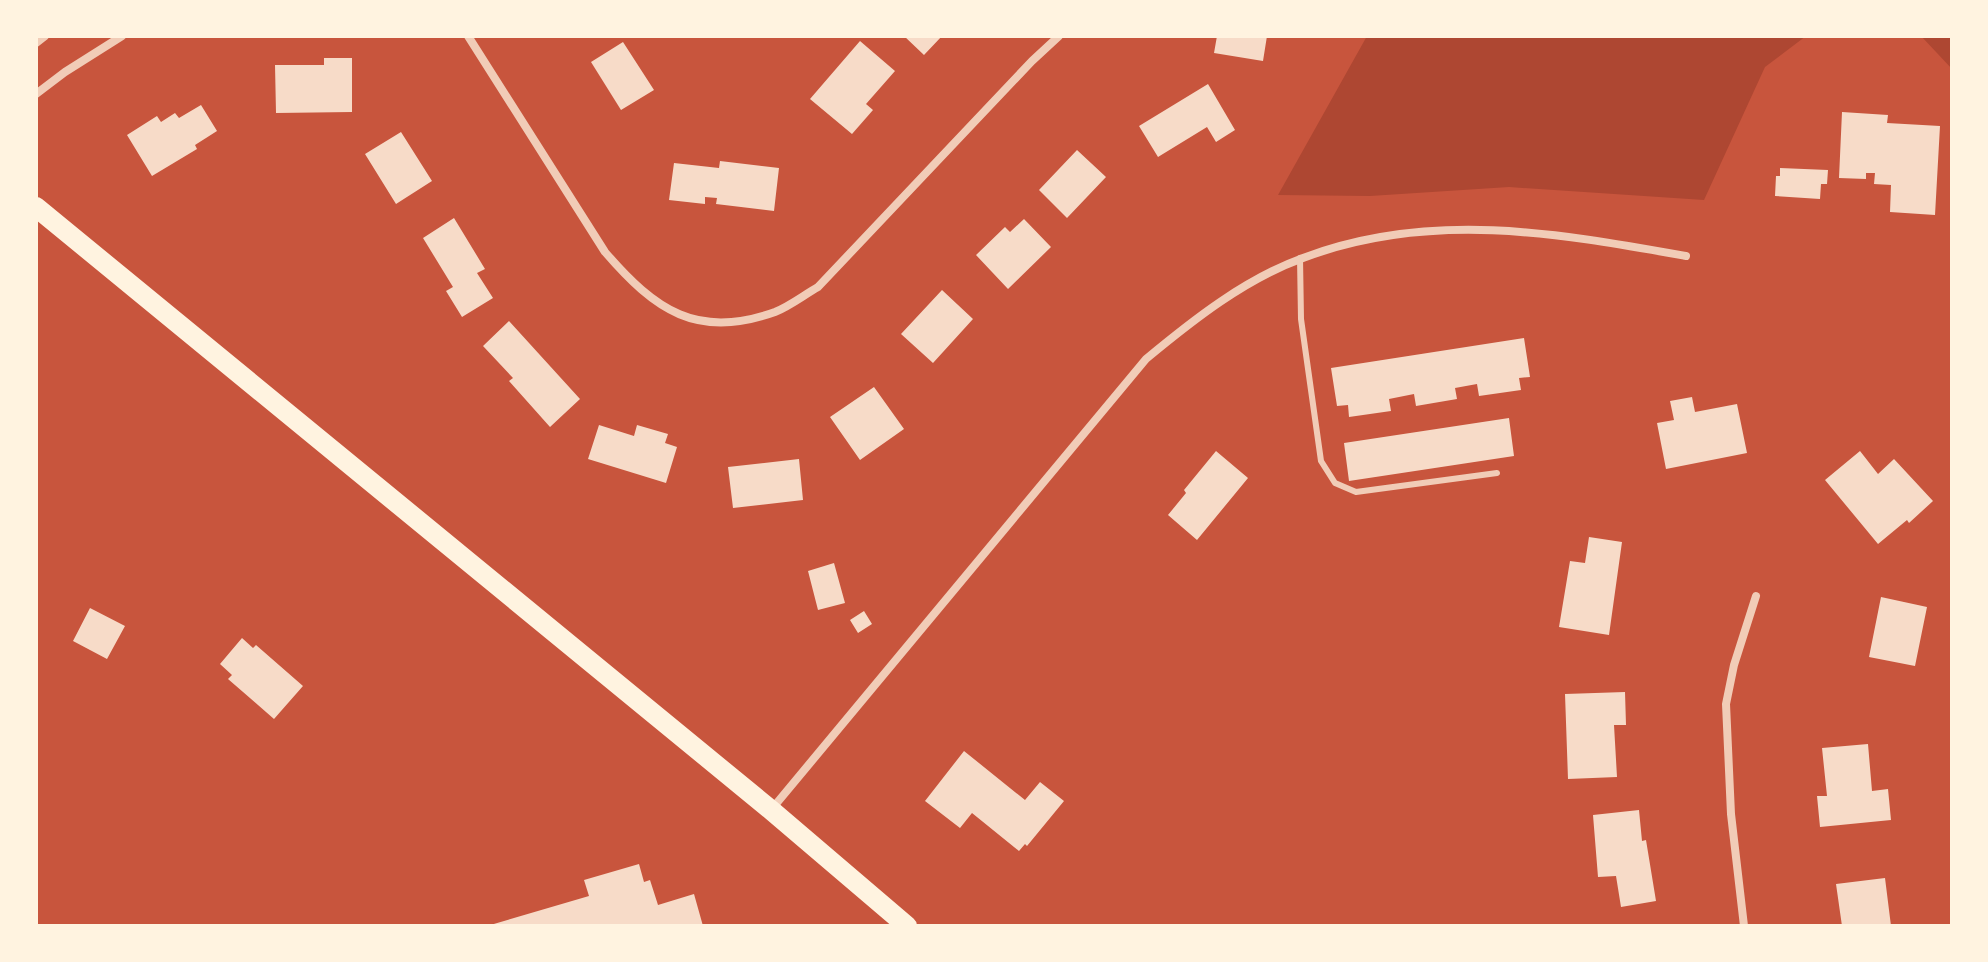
<svg xmlns="http://www.w3.org/2000/svg" width="1988" height="962" font-family="'Roboto Condensed',sans-serif">
<style>
.green{fill:#ae4732}
.building{fill:#f7dbc8}
.lines{fill:none;stroke-linecap:round;stroke-linejoin:round}
.service{stroke:#f1ccb7;stroke-width:6}
.minor{stroke:#f1ccb7;stroke-width:8}
.primary{stroke:#fff3e0;stroke-width:20}
</style>
<rect width="100%" height="100%" fill="#c8553d"/>
<path class="green" d="M 1367,36 L 1806,36 L 1765,67 L 1704,200 L 1509,187 L 1370,196 L 1278,195 Z
M 1921,36 L 1952,36 L 1952,69 Z"/>
<path class="building" d="M 904,36 L 942,36 L 924,55 Z
M 1217,36 L 1267,36 L 1263,61 L 1214,53 Z
M 860,41 L 895,71 L 866,104 L 873,110 L 852,134 L 810,99 Z
M 623,42 L 654,90 L 621,110 L 591,62 Z
M 324,58 L 352,58 L 352,112 L 276,113 L 275,65 L 324,65 Z
M 1208,84 L 1235,130 L 1216,142 L 1207,127 L 1158,157 L 1139,126 Z
M 201,105 L 217,131 L 195,145 L 197,149 L 152,176 L 127,135 L 157,116 L 161,122 L 175,113 L 179,118 Z
M 1842,112 L 1888,115 L 1887,123 L 1940,126 L 1935,215 L 1890,212 L 1891,185 L 1874,184 L 1875,173 L 1866,173 L 1866,179 L 1839,178 Z
M 401,132 L 432,181 L 396,204 L 365,154 Z
M 1077,150 L 1106,177 L 1067,218 L 1039,190 Z
M 720,161 L 779,168 L 774,211 L 716,204 L 717,198 L 705,197 L 705,204 L 669,200 L 674,163 L 719,168 Z
M 1780,168 L 1828,170 L 1827,184 L 1821,184 L 1820,199 L 1775,196 L 1776,176 L 1780,176 Z
M 454,218 L 485,269 L 477,273 L 493,298 L 462,317 L 446,291 L 453,287 L 423,238 Z
M 1024,219 L 1051,247 L 1008,289 L 976,255 L 1005,227 L 1010,232 Z
M 942,290 L 973,319 L 933,363 L 901,334 Z
M 509,321 L 580,399 L 550,427 L 509,381 L 513,378 L 483,346 Z
M 1524,338 L 1530,377 L 1519,378 L 1521,390 L 1479,396 L 1477,384 L 1455,388 L 1457,399 L 1416,406 L 1414,394 L 1389,399 L 1391,411 L 1349,417 L 1348,405 L 1337,406 L 1331,368 Z
M 874,387 L 904,429 L 860,460 L 830,417 Z
M 1692,397 L 1695,412 L 1737,404 L 1747,453 L 1666,469 L 1657,423 L 1674,420 L 1670,401 Z
M 1509,418 L 1514,456 L 1349,481 L 1344,443 Z
M 599,425 L 634,436 L 637,425 L 668,434 L 665,443 L 677,447 L 666,483 L 588,459 Z
M 1216,451 L 1248,478 L 1197,540 L 1168,515 L 1186,493 L 1184,490 Z
M 1860,451 L 1878,474 L 1894,459 L 1933,501 L 1909,523 L 1907,520 L 1878,544 L 1825,480 Z
M 799,459 L 803,500 L 733,508 L 728,467 Z
M 1589,537 L 1622,542 L 1609,635 L 1559,627 L 1570,561 L 1585,563 Z
M 834,563 L 845,603 L 818,610 L 808,571 Z
M 1881,597 L 1927,607 L 1915,666 L 1869,657 Z
M 90,608 L 125,626 L 107,659 L 73,641 Z
M 864,611 L 872,624 L 858,633 L 850,620 Z
M 242,638 L 253,648 L 256,645 L 303,686 L 274,719 L 228,679 L 232,675 L 220,664 Z
M 1625,692 L 1626,725 L 1614,725 L 1617,777 L 1568,779 L 1565,694 Z
M 1868,744 L 1872,791 L 1888,789 L 1891,820 L 1820,827 L 1817,796 L 1827,796 L 1822,748 Z
M 964,751 L 1025,800 L 1040,782 L 1064,801 L 1027,846 L 1025,844 L 1019,851 L 972,813 L 960,828 L 925,801 Z
M 1639,810 L 1642,841 L 1646,840 L 1656,901 L 1621,907 L 1616,876 L 1598,877 L 1593,815 Z
M 639,864 L 644,882 L 650,880 L 658,905 L 694,894 L 703,926 L 487,926 L 589,896 L 584,880 Z
M 1885,878 L 1891,926 L 1842,926 L 1836,884 Z"/>
<g class="lines">
<path class="service" d="M 1300,258 L 1301,319 L 1321,461 L 1335,483 L 1356,492 L 1497,473"/>
<path class="minor" d="M 468,36 L 605,252 C 655,310 697,340 775,312 C 790,306 804,295 818,287 L 1032,61 L 1059,36
M 36,43 L 45,36
M 36,94 L 65,72 L 122,36
M 771,810 L 1146,359 C 1193,320 1245,279 1303,258 C 1430,210 1557,233 1686,256
M 1744,926 L 1731,814 L 1726,704 L 1734,665 L 1756,596"/>
<path class="primary" d="M 36,207 L 771,810 L 907,926"/>
</g>
<rect width="1988" height="962" fill="none" stroke="#fff3e0" stroke-width="76"/>
</svg>
